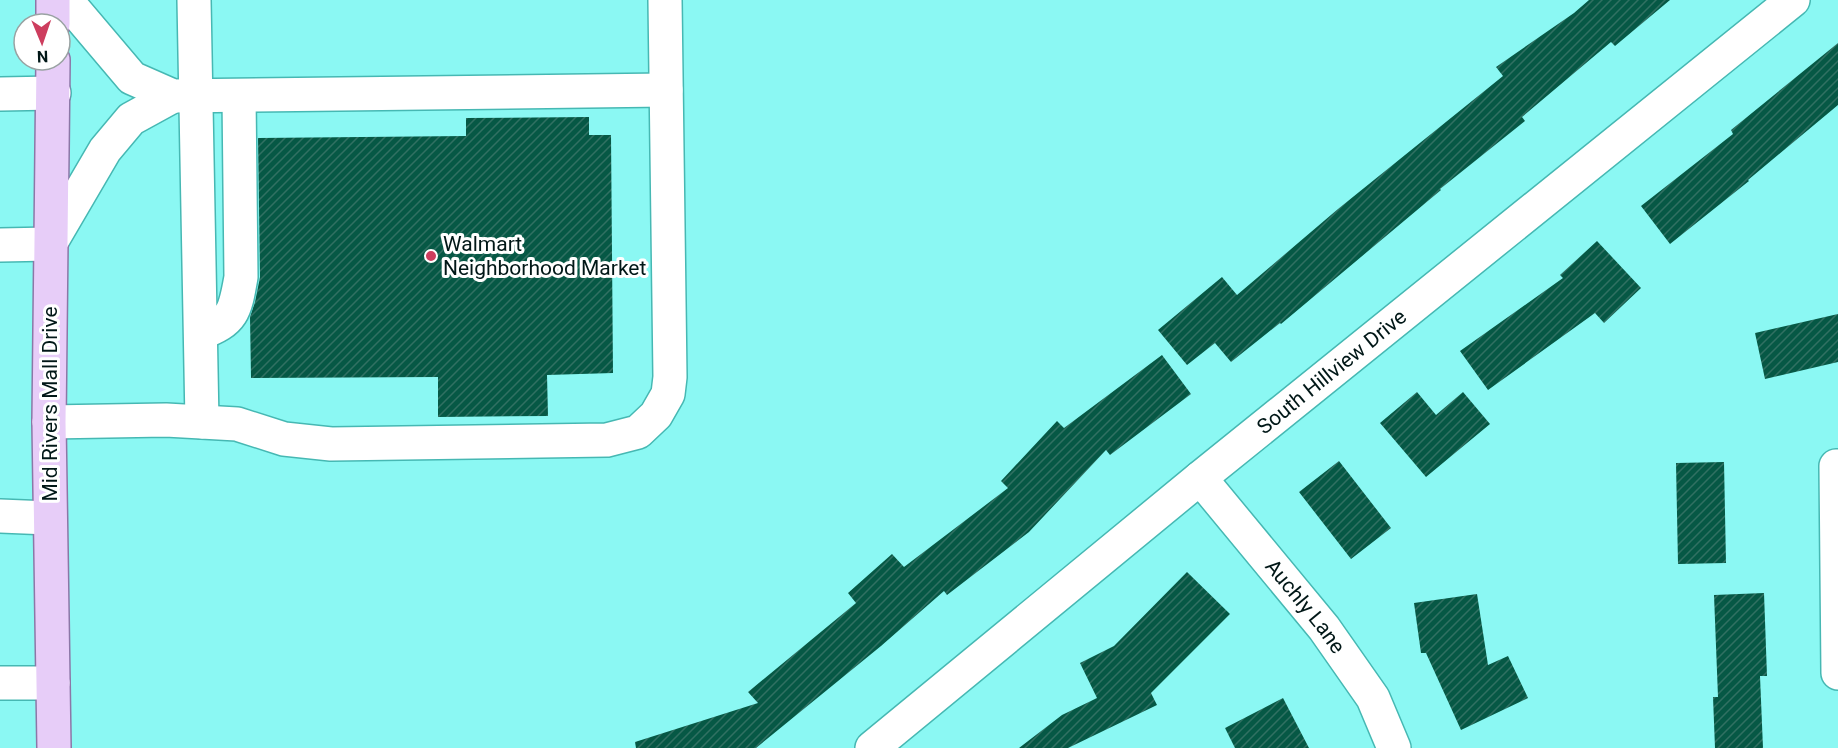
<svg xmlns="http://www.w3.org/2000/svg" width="1838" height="748" font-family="Roboto,sans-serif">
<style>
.building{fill:url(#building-hatch)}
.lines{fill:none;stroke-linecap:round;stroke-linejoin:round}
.minor-casing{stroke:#46b8b3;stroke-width:36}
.major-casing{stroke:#8c77a7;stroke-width:36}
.minor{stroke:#fff;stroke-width:33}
.major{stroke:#e7cdf8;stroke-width:33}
.poi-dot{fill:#cd3d5e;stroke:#fff;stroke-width:2}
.labels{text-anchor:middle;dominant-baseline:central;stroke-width:6;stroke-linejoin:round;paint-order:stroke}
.poi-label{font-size:21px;fill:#011717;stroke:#fff;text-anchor:start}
.street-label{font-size:21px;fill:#011717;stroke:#fff}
</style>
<defs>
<pattern id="building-hatch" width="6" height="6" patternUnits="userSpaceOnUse" patternTransform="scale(1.5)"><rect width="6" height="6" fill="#065845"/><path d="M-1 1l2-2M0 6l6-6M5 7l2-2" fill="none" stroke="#317062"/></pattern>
</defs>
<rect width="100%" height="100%" fill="#8bf8f3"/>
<path class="building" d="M 1589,0 L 1670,0 L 1615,46 L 1611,42 L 1522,117 L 1525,121 L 1440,189 L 1441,190 L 1281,324 L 1280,323 L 1231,362 L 1215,343 L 1187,365 L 1158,330 L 1222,277 L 1237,295 L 1338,209 L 1503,76 L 1496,67 L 1574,13 Z
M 1838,43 L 1838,105 L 1748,180 L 1749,181 L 1670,244 L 1641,206 L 1733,134 L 1731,130 Z
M 589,117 L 589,135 L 611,135 L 613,373 L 547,375 L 548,416 L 438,417 L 438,377 L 251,378 L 250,317 L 255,302 L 260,277 L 258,138 L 466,136 L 466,118 Z
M 1597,241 L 1641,288 L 1604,323 L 1595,313 L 1488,390 L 1460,351 L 1563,278 L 1560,275 Z
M 1838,314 L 1838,362 L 1765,379 L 1755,333 Z
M 1162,355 L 1191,394 L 1110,455 L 1106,450 L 1029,532 L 947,595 L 944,591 L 881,646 L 756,748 L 636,748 L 635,742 L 758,703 L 748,692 L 856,603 L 848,593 L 892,554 L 904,567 L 1008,488 L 1001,481 L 1057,421 L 1064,428 Z
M 1417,392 L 1436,415 L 1463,392 L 1490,424 L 1426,477 L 1380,423 Z
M 1339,461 L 1391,528 L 1351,559 L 1299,492 Z
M 1724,462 L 1726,563 L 1678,564 L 1676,463 Z
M 1187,572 L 1230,614 L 1151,693 L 1157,705 L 1068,748 L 1019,748 L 1062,715 L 1097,698 L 1080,663 L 1114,646 Z
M 1764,593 L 1767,676 L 1760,676 L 1763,748 L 1715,748 L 1713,697 L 1718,697 L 1714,595 Z
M 1477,594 L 1488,665 L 1508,656 L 1528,698 L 1461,730 L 1426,653 L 1421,653 L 1414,603 Z
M 1283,698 L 1309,748 L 1235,748 L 1225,728 Z"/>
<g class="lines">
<defs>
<g id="minor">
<path d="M 66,0 L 132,78 L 173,96 L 666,90"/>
<path d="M 194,0 L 202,422"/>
<path d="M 0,94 L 54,93"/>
<path d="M 0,245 L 50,244 L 105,150 L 131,119 L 173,96"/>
<path d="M 201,333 C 234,321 235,311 241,277 L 239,96"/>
<path d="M 49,422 L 166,420 L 237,424 L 284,439 L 331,444 L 607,440 L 638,432 L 656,415 L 668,394 L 670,377 L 665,0"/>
<path d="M 1836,466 L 1838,673"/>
<path id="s1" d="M 1200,478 L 1324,628 L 1373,698 L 1394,748"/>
<path d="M 0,516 L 49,518"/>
<path d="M 0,683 L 53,683"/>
<path id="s2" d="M 872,748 L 1200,478 L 1793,0"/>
</g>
<path id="major" d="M 53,0 L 53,24
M 53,60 L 49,422 L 54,748"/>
</defs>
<use href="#minor" class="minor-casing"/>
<use href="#major" class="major-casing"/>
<use href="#minor" class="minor"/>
<use href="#major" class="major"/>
</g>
<circle class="poi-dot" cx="431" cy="256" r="6"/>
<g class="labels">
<g class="poi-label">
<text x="443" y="244">Walmart<tspan x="443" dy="24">Neighborhood Market</tspan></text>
</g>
<g class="street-label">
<text stroke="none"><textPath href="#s2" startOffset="594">South Hillview Drive</textPath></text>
<text transform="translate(50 404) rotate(-90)">Mid Rivers Mall Drive</text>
<text stroke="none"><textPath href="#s1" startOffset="166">Auchly Lane</textPath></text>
</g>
</g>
<g transform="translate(42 42) rotate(178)"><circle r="28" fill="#ffffff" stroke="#99a2a2" stroke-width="1.5"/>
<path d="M0-4.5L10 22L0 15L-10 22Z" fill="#cd3d5e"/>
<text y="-9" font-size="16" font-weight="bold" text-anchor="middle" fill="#011717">N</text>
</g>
</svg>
